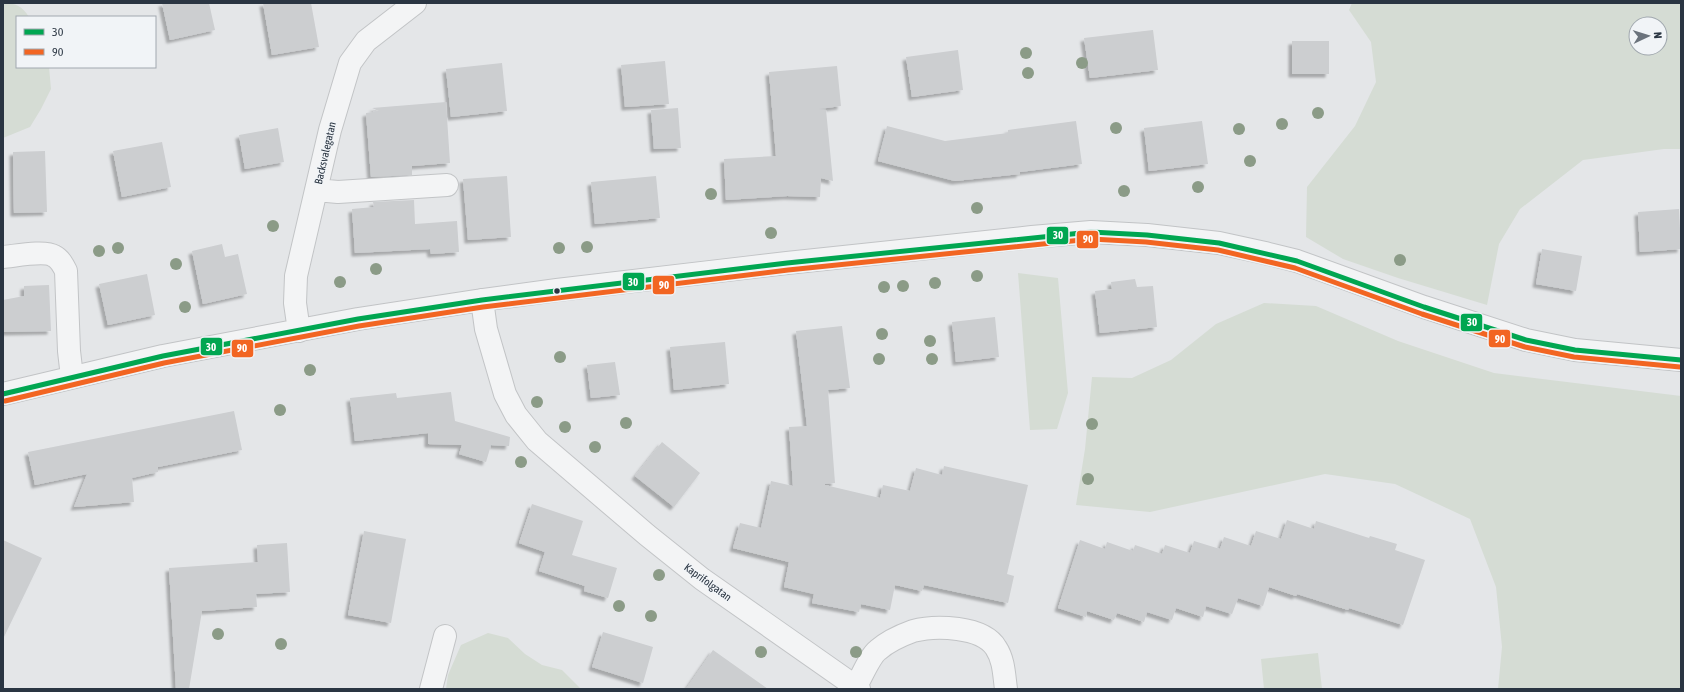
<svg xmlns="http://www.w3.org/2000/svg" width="1684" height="692" font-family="'Asap Condensed',sans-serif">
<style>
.green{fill:#d5dcd4;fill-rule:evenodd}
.building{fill:#ccced0;filter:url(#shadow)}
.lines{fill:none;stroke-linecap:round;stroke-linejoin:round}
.minor-casing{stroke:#c2c4c6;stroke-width:24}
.minor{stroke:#f3f4f5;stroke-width:22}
.bus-1-casing{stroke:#f1f4f7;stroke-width:8}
.bus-2-casing{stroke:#f1f4f7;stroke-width:8}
.bus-1{stroke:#00a651;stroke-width:5}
.bus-2{stroke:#f26522;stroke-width:5}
.tree{fill:#8b9b87}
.bus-dot{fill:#2a3542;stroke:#f1f4f7;stroke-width:1.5}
.labels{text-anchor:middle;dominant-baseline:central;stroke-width:3;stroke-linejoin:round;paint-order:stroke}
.street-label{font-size:11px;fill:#2a3542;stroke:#f1f4f7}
.line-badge{stroke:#f1f4f7;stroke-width:1.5}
.badge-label{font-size:11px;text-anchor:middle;font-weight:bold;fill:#fff}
</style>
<defs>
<filter id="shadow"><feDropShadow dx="-3.5" dy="3.5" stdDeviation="1" flood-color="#0004"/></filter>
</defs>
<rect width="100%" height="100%" fill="#e4e6e8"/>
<path class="green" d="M 3,3 C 16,3 22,6 29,17 L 17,17 L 17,67 L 49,67 L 51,89 L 41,109 L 30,127 L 3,138 Z
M 1352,3 L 1681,3 L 1681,149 L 1664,149 L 1583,160 L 1520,209 L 1499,244 L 1487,305 L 1398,278 L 1343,259 L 1306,237 L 1307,187 L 1355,126 L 1376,82 L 1371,42 L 1349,10 ZM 1636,24 L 1660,24 L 1660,48 L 1636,48 Z
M 1018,273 L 1058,278 L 1068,393 L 1057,429 L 1030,430 Z
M 1264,303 L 1316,306 L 1398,341 L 1494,373 L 1681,396 L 1681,689 L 1498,689 L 1502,647 L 1496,587 L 1470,519 L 1395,484 L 1325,474 L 1150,512 L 1076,505 L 1085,449 L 1092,377 L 1132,378 L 1171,360 L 1216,324 Z
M 488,633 L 508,638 L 525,654 L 542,665 L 562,670 L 581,689 L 446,689 L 448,675 L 461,645 Z
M 1318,653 L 1322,689 L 1264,689 L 1261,659 Z"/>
<path class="building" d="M 162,3 L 209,3 L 215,30 L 170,40 Z
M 263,3 L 311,3 L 319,47 L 272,55 Z
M 1153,30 L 1158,70 L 1090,78 L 1084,38 Z
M 1292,41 L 1329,41 L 1329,74 L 1292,74 Z
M 958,50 L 963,90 L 912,97 L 906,57 Z
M 665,61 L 669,104 L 625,107 L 621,65 Z
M 502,63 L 507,111 L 451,117 L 446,69 Z
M 837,66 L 841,106 L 819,109 L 826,110 L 833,181 L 821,178 L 820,197 L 787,196 L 726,200 L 724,159 L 776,156 L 769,72 Z
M 446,102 L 450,163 L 412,166 L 412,175 L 371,177 L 366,113 L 379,111 L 372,108 Z
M 678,108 L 681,148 L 654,149 L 651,110 Z
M 1076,121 L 1082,164 L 1020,172 L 1020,174 L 955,181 L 878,161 L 887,126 L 945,141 L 1008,133 L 1008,130 Z
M 1202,121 L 1208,164 L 1149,171 L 1144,128 Z
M 278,128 L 284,162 L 245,169 L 239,135 Z
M 162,142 L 171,187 L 122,197 L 113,151 Z
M 45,151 L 47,212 L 14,213 L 13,152 Z
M 507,176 L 511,237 L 468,240 L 463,179 Z
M 656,176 L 660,218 L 595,224 L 591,182 Z
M 414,200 L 415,224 L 457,221 L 459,252 L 431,254 L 430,249 L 355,253 L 352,209 L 374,207 L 373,202 Z
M 1679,209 L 1681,249 L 1640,252 L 1638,212 Z
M 222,244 L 225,257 L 238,254 L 247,294 L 203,304 L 192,251 Z
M 1542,249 L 1582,256 L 1576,291 L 1536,284 Z
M 147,274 L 155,315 L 108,325 L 99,284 Z
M 1135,279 L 1137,287 L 1153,286 L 1157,327 L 1100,333 L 1095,291 L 1112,289 L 1111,282 Z
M 49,285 L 51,331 L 3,332 L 3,300 L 24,296 L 24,286 Z
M 995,317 L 999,357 L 956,362 L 952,322 Z
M 842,326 L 850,388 L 828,390 L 835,483 L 825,484 L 825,485 L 880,498 L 883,485 L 910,491 L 916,468 L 942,475 L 944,466 L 1028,485 L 1007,574 L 1014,576 L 1008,603 L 924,585 L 922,591 L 895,585 L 890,610 L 861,604 L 859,612 L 812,603 L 814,594 L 784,587 L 789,562 L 733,548 L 740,523 L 761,528 L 771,481 L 793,486 L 789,427 L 807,426 L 796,331 Z
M 725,342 L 729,384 L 674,390 L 670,347 Z
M 615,362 L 620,395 L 591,398 L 587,365 Z
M 451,392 L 455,421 L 510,437 L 509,446 L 491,445 L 486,462 L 459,454 L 462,445 L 428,444 L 428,433 L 355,441 L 350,398 L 396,393 L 397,398 Z
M 234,411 L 242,450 L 158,467 L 158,472 L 132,478 L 134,502 L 74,507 L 87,474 L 35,485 L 28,452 Z
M 662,442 L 700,473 L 674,507 L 635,476 Z
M 532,504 L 583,521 L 572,555 L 617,568 L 608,598 L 584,591 L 585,586 L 539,571 L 545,552 L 519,543 Z
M 1287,520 L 1314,529 L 1316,521 L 1369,538 L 1370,536 L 1397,544 L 1395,550 L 1425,560 L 1403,625 L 1349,608 L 1348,610 L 1297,594 L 1296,596 L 1269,587 L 1263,606 L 1238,598 L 1232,614 L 1206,606 L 1203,617 L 1176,608 L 1172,620 L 1147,612 L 1144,622 L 1117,613 L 1114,620 L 1087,611 L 1086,617 L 1058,608 L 1080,540 L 1105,549 L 1107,542 L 1133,551 L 1135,545 L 1162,554 L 1165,545 L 1190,553 L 1194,541 L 1220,549 L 1224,537 L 1251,546 L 1256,531 L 1281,539 Z
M 364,531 L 406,539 L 391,623 L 348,615 Z
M 3,540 L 42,558 L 3,639 Z
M 287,543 L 290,592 L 256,594 L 257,607 L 202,611 L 189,689 L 176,689 L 169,568 L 258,562 L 257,545 Z
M 603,632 L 653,647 L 643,683 L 592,667 Z
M 713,650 L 768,689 L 686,689 Z"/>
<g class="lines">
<defs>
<path id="minor" d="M 316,190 L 338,192 L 447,185
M 3,257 C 15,256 44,250 54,256 C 60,259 63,265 66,271 L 69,351 L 72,377
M 482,300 L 486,329 L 505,394 L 516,415 L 537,441 L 647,535 L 702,579 L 859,689
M 299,331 L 295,303 L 296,276 L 330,130 L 350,63 L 366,41 L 415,3
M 3,394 L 163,356 L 358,319 L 482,300 L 557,290 L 787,263 L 1032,237 L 1091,232 L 1147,235 L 1219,243 L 1265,253 L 1297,261 L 1424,307 L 1526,340 L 1575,350 L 1681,360
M 856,686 C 862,676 870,656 878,650 C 887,642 902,635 913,631 C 935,625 983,626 996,648 C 1004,660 1004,675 1006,689
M 431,689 L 445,636"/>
</defs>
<use href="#minor" class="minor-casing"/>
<use href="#minor" class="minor"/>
<defs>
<path id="bus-1" d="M 3,394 L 163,356 L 358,319 L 482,300 L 787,263 L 1091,232 L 1147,235 L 1219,243 L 1297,261 L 1424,307 L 1526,340 L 1575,350 L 1681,360"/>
<path id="bus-2" d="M 5,401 L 164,363 L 359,326 L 483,307 L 788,270 L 1091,239 L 1146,242 L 1218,250 L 1295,268 L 1422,314 L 1525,347 L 1574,357 L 1680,367"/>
</defs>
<use href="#bus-1" class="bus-1-casing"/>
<use href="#bus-2" class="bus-2-casing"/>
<use href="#bus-1" class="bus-1"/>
<use href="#bus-2" class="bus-2"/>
</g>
<g class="tree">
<circle cx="1026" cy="53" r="6"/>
<circle cx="1082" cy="63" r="6"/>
<circle cx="1028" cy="73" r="6"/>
<circle cx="1318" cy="113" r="6"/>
<circle cx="1282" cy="124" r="6"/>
<circle cx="1116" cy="128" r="6"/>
<circle cx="1239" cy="129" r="6"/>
<circle cx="1250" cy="161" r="6"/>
<circle cx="1198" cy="187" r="6"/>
<circle cx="1124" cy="191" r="6"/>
<circle cx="711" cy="194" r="6"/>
<circle cx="977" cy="208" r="6"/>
<circle cx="273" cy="226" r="6"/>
<circle cx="771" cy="233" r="6"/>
<circle cx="587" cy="247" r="6"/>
<circle cx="118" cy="248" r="6"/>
<circle cx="559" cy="248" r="6"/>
<circle cx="99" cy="251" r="6"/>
<circle cx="1400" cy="260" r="6"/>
<circle cx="176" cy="264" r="6"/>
<circle cx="376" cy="269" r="6"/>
<circle cx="977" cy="276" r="6"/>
<circle cx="340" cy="282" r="6"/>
<circle cx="935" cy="283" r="6"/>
<circle cx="903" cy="286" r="6"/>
<circle cx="884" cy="287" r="6"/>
<circle cx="185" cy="307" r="6"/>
<circle cx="882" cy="334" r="6"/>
<circle cx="930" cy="341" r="6"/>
<circle cx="560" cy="357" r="6"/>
<circle cx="879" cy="359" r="6"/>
<circle cx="932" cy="359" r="6"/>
<circle cx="310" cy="370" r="6"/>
<circle cx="537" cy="402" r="6"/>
<circle cx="280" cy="410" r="6"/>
<circle cx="626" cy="423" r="6"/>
<circle cx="1092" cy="424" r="6"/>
<circle cx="565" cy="427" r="6"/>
<circle cx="595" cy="447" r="6"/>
<circle cx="521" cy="462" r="6"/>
<circle cx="1088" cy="479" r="6"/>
<circle cx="659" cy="575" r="6"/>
<circle cx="619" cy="606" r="6"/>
<circle cx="651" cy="616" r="6"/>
<circle cx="218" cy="634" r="6"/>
<circle cx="281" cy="644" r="6"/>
<circle cx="761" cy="652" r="6"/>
<circle cx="856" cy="652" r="6"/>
</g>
<circle class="bus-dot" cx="557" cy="291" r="3.5"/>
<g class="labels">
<g class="street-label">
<text transform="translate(325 153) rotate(-77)">Backsvalegatan</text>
<text transform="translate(708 582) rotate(36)">Kaprifolgatan</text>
</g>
</g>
<g class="line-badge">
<rect x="1046" y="226" width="23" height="19" rx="4" fill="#00a651"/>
<rect x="1076" y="230" width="23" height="19" rx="4" fill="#f26522"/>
<rect x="622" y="272" width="23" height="19" rx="4" fill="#00a651"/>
<rect x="652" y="275" width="23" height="20" rx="4" fill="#f26522"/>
<rect x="1460" y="313" width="23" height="19" rx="4" fill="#00a651"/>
<rect x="1488" y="329" width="23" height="19" rx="4" fill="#f26522"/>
<rect x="200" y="337" width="23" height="19" rx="4" fill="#00a651"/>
<rect x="231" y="339" width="23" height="19" rx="4" fill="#f26522"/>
</g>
<g class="badge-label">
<text x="1058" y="239">30</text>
<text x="1088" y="243">90</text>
<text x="633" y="286">30</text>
<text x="664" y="289">90</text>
<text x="1472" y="326">30</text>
<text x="1500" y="343">90</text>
<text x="211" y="351">30</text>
<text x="242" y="352">90</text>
</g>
<rect width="1684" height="692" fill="none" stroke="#2a3542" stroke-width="8"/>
<rect x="16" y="16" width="140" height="52" fill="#f1f4f7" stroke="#a1a8af"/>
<rect x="24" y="29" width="20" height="6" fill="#00a651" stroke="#a1a8af"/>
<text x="52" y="36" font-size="12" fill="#2a3542">30</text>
<rect x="24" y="49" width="20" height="6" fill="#f26522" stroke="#a1a8af"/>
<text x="52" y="56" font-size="12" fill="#2a3542">90</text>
<g transform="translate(1648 36) rotate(86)"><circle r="19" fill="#f1f4f7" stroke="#a1a8af"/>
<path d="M0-3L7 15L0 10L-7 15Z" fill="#6b737c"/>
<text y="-6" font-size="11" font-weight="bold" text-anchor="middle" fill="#2a3542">N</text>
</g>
</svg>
